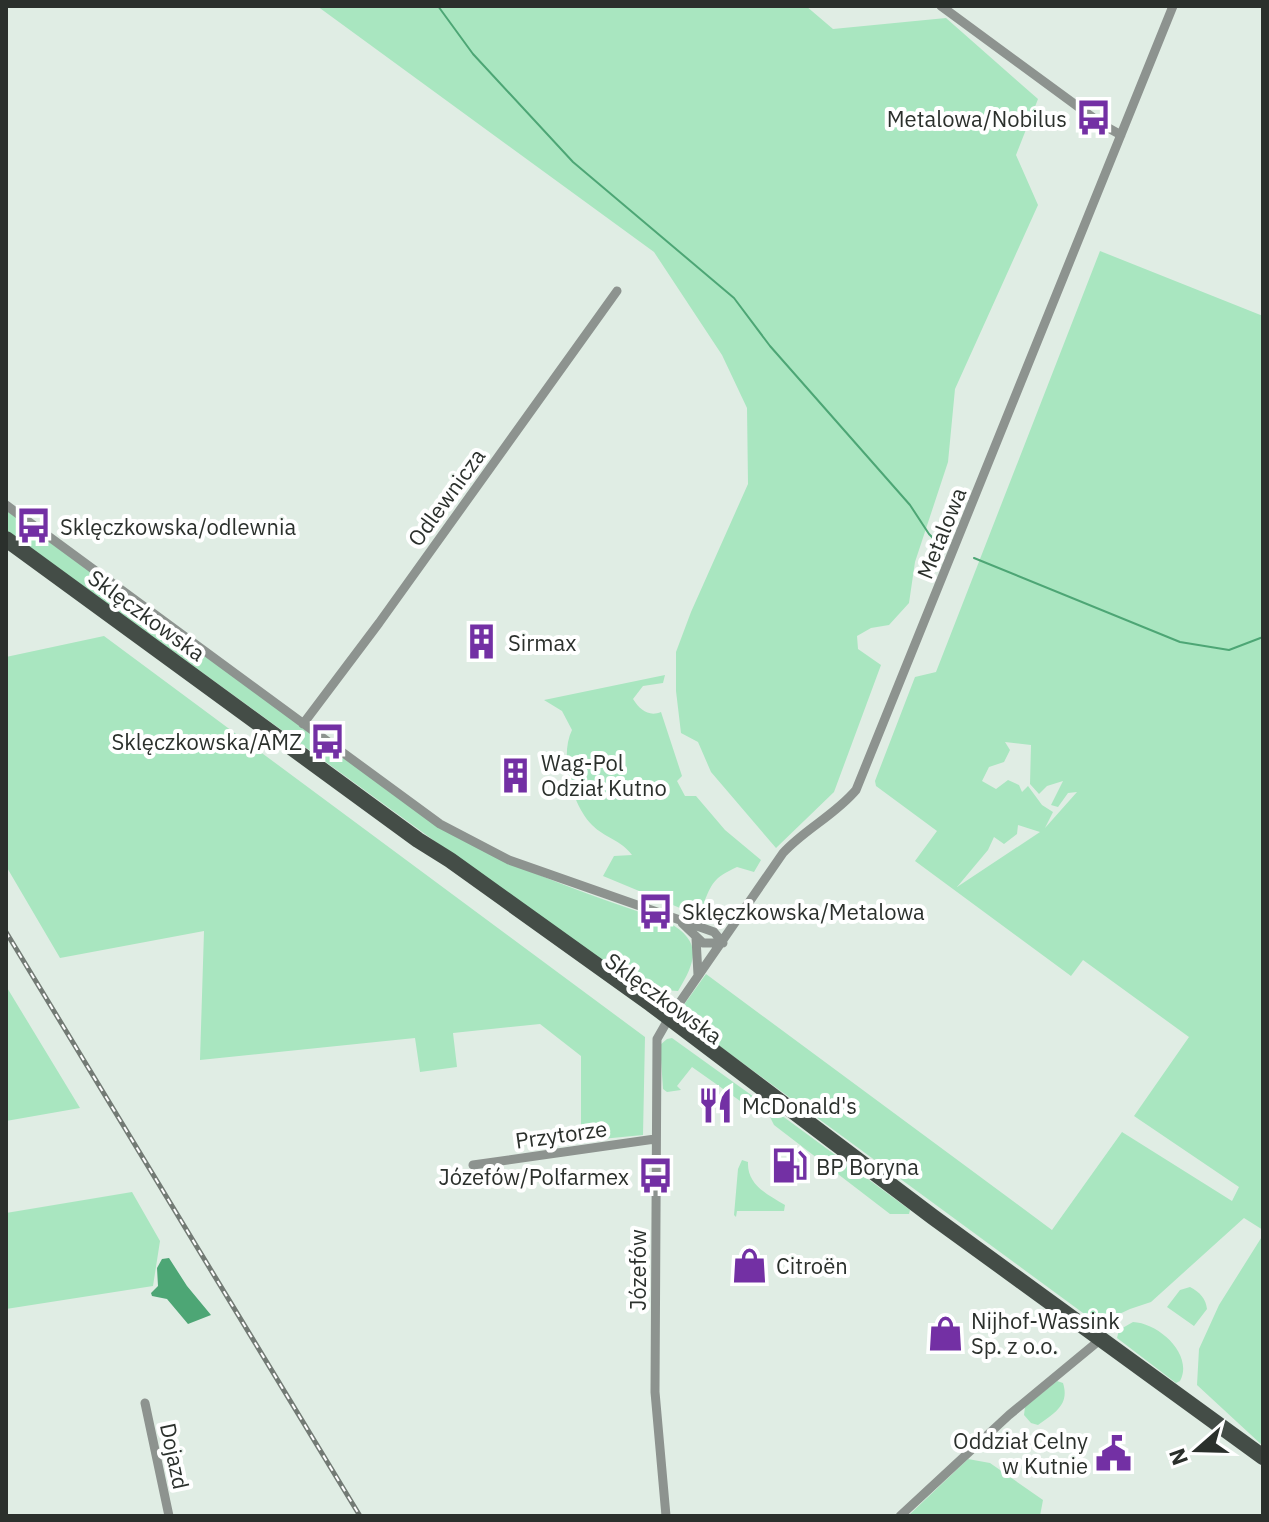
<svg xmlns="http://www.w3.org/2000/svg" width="1269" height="1522" font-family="'IBM Plex Sans',sans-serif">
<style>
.green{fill:#a9e6c0;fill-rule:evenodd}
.water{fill:#4da675}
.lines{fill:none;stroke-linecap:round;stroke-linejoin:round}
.stream{stroke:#4da675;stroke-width:2}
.minor{stroke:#8d938f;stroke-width:9}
.primary{stroke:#444d47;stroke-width:16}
.rail-casing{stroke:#737b75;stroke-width:5}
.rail{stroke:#fff;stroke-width:2;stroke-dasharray:6;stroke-linecap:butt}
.labels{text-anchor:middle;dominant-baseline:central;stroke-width:8;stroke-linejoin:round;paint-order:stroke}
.poi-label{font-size:22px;fill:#2b302c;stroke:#fff;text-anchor:start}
.street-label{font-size:22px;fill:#2b302c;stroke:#fff}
</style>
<rect width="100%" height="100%" fill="#e0ede4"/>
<path class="green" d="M 317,6 L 806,6 L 833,29 L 946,18 L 1038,99 L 1016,155 L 1038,205 L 955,389 L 948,462 L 915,562 L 909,603 L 889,625 L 871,628 L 857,636 L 858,649 L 881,665 L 834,792 L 776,848 L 711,772 L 698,742 L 681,733 L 676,691 L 676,652 L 691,612 L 748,484 L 747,408 L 722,355 L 654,252 Z
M 1100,251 L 1263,316 L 1263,1230 L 1244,1218 L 1151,1302 L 1130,1309 L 1098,1324 L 688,1023 L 683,1006 L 706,974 L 1052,1230 L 1122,1132 L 1232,1201 L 1239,1187 L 1134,1116 L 1189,1037 L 1083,960 L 1071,976 L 915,861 L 937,831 L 876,786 L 875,781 L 915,677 L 936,672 ZM 1005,742 L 1031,745 L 1030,784 L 1039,794 L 1047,786 L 1063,781 L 1051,805 L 1058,807 L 1068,793 L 1077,792 L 1045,828 L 1053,812 L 1042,805 L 1028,786 L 1022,792 L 1019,785 L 1008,780 L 996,789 L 982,781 L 989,767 L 1004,762 L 1010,750 ZM 1018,825 L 1040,832 L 957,887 L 988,850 L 994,837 L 1004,844 L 1017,834 Z
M 6,510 L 439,827 C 511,869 589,894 668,922 C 702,941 697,960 678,991 L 662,990 L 651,998 L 6,530 Z
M 104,636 L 645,1037 L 643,1135 L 581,1141 L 581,1056 L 540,1024 L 453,1033 L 457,1067 L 420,1072 L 415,1038 L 200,1060 L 204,931 L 60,958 L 6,866 L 6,657 Z
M 665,675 L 663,683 L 643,686 L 633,699 C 640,710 649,717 661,712 L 682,776 L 677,781 L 685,796 L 696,796 L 725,830 L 761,860 L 754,872 L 737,867 C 713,878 712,883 703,905 L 680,908 L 603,876 L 614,856 L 632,855 C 621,840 605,838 592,825 C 572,805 559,756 572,730 L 562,711 L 544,700 Z
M 6,986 L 80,1108 L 6,1121 Z
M 672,1038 L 754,1097 L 758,1103 L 760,1115 L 692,1067 L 677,1086 L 681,1090 L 667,1092 L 663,1089 L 660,1045 L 667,1039 Z
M 777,1112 L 910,1210 L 909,1214 L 890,1214 L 774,1125 L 770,1117 Z
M 742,1160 L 748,1162 C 747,1184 766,1194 785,1205 L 784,1211 L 737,1211 L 736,1217 L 734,1215 L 738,1169 Z
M 132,1192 L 160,1241 L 153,1286 L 6,1309 L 6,1213 Z
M 1263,1235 L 1263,1446 L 1197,1385 L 1199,1349 L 1219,1305 Z
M 1190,1287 C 1200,1292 1206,1299 1207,1309 L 1194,1326 L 1167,1307 L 1180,1290 Z
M 1133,1322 C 1159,1323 1194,1355 1180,1381 L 1176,1383 L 1117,1338 L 1119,1330 Z
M 1057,1381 L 1063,1383 C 1070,1405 1054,1413 1038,1425 L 1031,1423 L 1024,1415 L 1025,1407 Z
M 968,1459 L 990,1463 L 1043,1500 L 1040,1516 L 908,1516 Z"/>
<path class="water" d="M 169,1258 L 187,1286 L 211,1315 L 188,1324 L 167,1299 L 152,1296 L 151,1293 L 158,1286 L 157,1268 L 162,1259 Z"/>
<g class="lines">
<path class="stream" d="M 438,6 L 473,54 L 573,162 L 734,298 L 770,346 L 910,505 L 929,534 L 939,544
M 974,558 L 1180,642 L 1229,650 L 1263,637"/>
<path class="minor" d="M 941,6 L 1103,125 L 1121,135
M 6,505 L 440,824 L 509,860 L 714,932 L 723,943
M 303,724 L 379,623 L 617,291
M 682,923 L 703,943 L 723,943
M 696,938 L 698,975
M 473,1165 L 655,1139
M 145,1403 L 169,1516
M 666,1516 L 655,1392 L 657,1039 L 669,1018 L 783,853 C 805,829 835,815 856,790 L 1173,6
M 900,1516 L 1009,1415 L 1101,1339"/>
<path class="primary" d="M 6,539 L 418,840 L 450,860 L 651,1004 L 933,1217 L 1263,1457"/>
<defs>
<path id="rail" d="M 6,932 L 360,1516"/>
</defs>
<use href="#rail" class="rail-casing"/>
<use href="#rail" class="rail"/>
</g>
<defs>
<symbol id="bus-bare" viewBox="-9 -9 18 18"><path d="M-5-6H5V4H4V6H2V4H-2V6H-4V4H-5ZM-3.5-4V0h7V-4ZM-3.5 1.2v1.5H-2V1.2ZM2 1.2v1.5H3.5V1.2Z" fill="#7330a4" stroke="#fff" stroke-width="2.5" paint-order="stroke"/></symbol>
<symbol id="building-bare" viewBox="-9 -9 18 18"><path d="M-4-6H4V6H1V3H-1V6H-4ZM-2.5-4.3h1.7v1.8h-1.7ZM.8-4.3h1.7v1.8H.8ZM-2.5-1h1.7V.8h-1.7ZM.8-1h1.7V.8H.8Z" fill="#7330a4" stroke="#fff" stroke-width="2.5" paint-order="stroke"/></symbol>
<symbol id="restaurant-bare" viewBox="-9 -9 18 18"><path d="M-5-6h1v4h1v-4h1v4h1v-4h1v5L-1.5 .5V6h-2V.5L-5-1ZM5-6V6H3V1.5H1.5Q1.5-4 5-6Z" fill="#7330a4" stroke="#fff" stroke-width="2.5" paint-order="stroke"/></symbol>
<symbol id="fuel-bare" viewBox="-9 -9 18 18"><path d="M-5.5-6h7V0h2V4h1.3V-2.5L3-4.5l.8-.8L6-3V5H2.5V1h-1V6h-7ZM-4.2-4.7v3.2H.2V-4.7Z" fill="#7330a4" stroke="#fff" stroke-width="2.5" paint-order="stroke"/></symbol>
<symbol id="shop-bare" viewBox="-9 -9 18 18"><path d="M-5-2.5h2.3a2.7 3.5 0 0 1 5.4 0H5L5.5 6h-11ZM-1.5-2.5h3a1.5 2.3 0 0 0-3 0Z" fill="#7330a4" stroke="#fff" stroke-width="2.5" paint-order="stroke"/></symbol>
<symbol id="civic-bare" viewBox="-9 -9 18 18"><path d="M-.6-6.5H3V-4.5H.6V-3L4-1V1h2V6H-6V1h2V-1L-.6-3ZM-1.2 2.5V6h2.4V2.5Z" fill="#7330a4" stroke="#fff" stroke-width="2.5" paint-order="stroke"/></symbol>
</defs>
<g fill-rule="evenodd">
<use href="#bus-bare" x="1068" y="92" width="51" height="51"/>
<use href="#bus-bare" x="8" y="500" width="51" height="51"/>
<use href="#building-bare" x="456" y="616" width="51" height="51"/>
<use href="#bus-bare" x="302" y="716" width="51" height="51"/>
<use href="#building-bare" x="490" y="750" width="51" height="51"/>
<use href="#bus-bare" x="630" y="886" width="51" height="51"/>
<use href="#restaurant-bare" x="690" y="1080" width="51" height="51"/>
<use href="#fuel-bare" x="764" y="1140" width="51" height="51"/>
<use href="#bus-bare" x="630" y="1150" width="51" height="51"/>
<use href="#shop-bare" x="724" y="1240" width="51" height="51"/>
<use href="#shop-bare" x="920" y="1308" width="51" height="51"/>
<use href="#civic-bare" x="1088" y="1428" width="51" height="51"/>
</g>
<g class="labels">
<g class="poi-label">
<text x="1067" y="118" text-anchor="end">Metalowa/Nobilus</text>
<text x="60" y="526">Sklęczkowska/odlewnia</text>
<text x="508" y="642">Sirmax</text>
<text x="302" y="741" text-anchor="end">Sklęczkowska/AMZ</text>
<text x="541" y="762">Wag-Pol<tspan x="541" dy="25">Odział Kutno</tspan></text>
<text x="682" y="911">Sklęczkowska/Metalowa</text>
<text x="742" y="1105">McDonald's</text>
<text x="816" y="1166">BP Boryna</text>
<text x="629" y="1176" text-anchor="end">Józefów/Polfarmex</text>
<text x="776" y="1265">Citroën</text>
<text x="971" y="1320">Nijhof-Wassink<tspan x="971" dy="25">Sp. z o.o.</tspan></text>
<text x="1088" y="1440" text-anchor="end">Oddział Celny<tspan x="1088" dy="25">w Kutnie</tspan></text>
</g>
<g class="street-label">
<text transform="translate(446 497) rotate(-54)">Odlewnicza</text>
<text transform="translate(941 533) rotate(-68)">Metalowa</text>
<text transform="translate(147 615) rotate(36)">Sklęczkowska</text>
<text transform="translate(664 998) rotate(36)">Sklęczkowska</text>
<text transform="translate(561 1134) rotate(-8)">Przytorze</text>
<text transform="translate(637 1270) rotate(-90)">Józefów</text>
<text transform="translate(175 1456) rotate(78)">Dojazd</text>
</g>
</g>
<rect width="1269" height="1522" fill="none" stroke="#2b302c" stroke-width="16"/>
<g transform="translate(1197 1450) rotate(250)" stroke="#ffffff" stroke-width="6" paint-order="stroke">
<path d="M0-6L14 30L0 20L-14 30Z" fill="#2b302c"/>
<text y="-12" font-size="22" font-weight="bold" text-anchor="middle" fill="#2b302c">N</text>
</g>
</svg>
